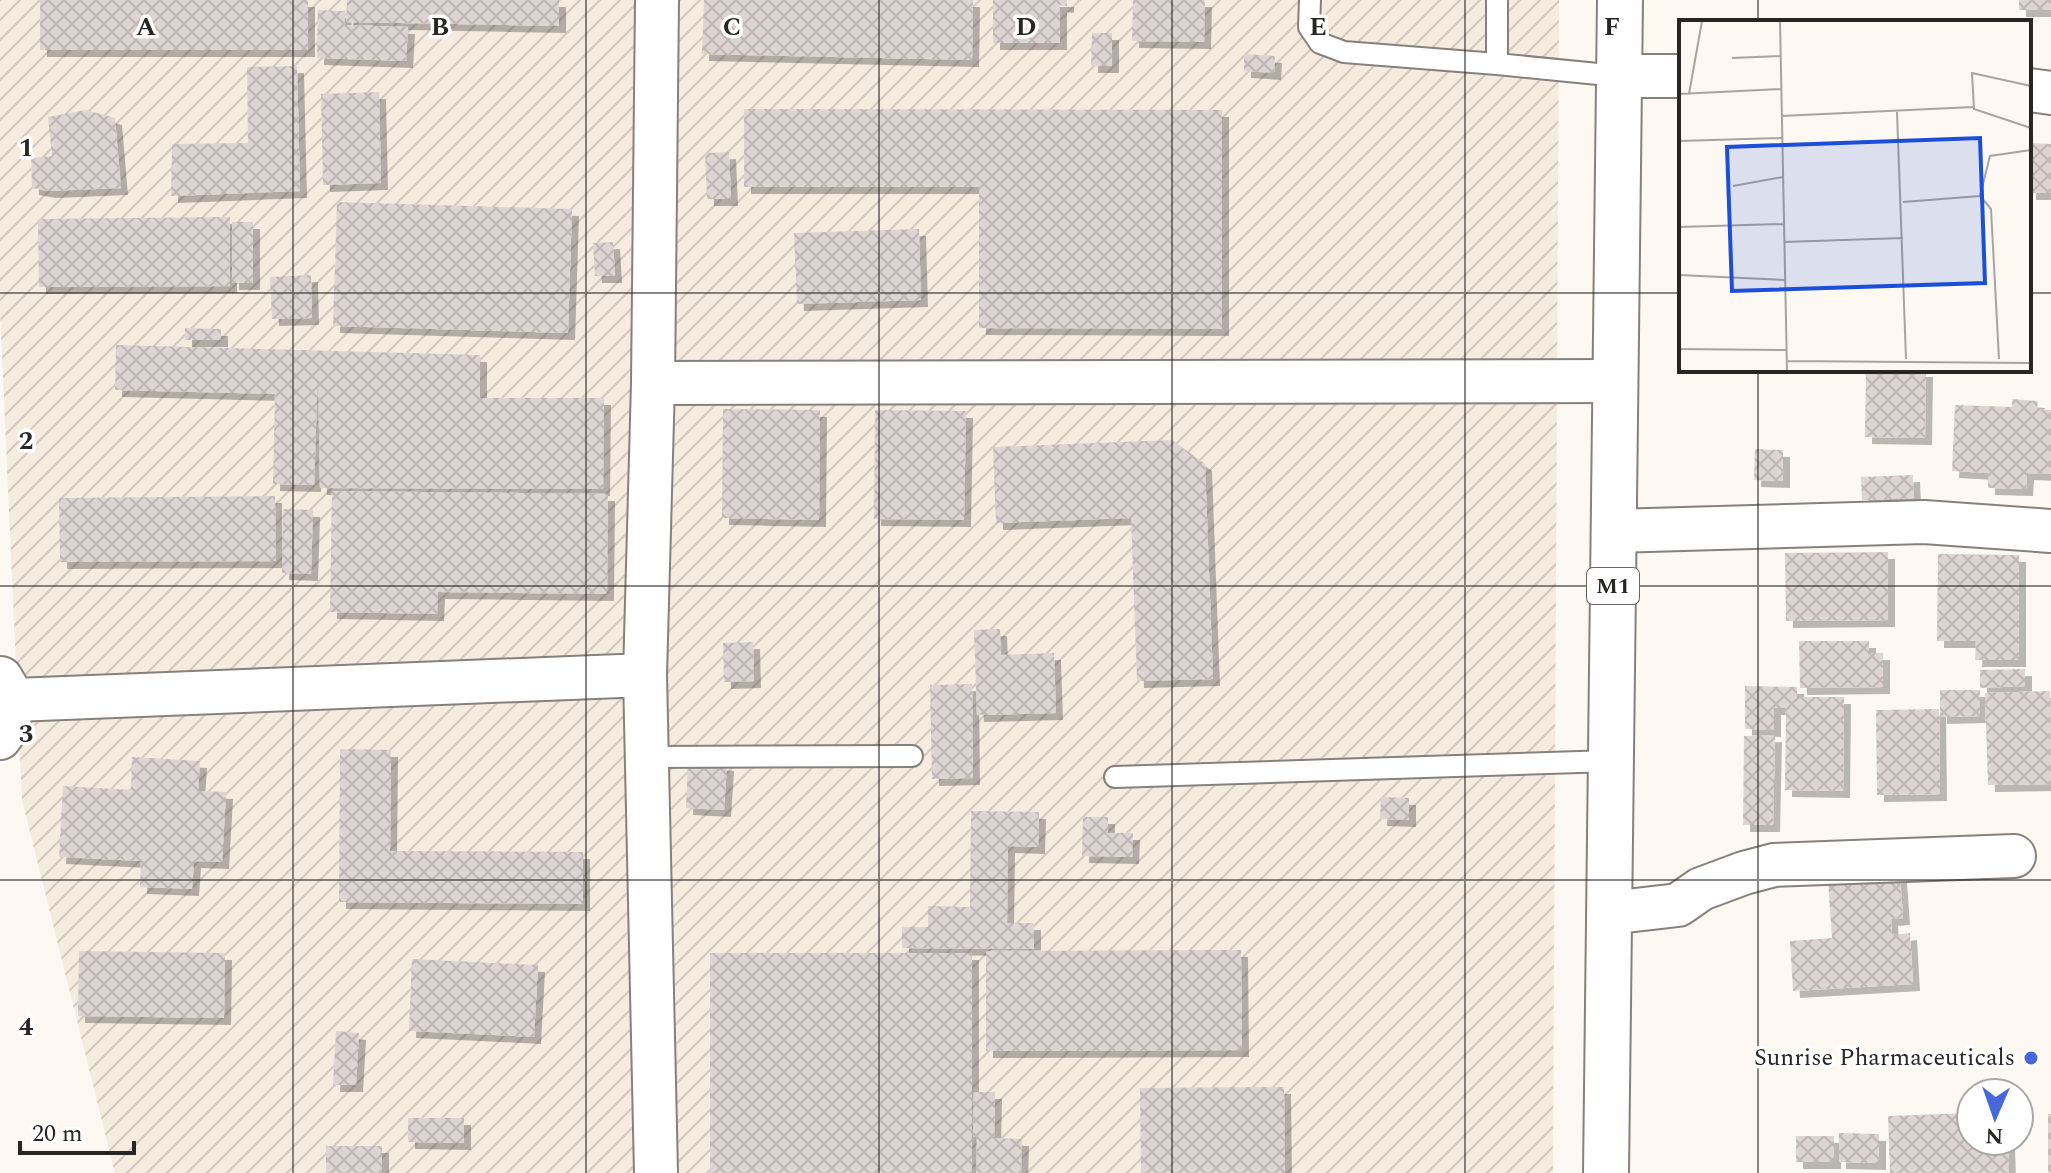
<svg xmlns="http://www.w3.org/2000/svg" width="2051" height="1173" font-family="Spectral,serif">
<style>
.industrial{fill:url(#industrial-furrows)}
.building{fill:url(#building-cross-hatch);filter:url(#shadow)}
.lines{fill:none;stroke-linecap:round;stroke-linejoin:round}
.lane-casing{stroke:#86817c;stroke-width:24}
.street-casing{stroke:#86817c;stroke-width:46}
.highway-casing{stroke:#86817c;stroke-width:48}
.lane{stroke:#fff;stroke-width:20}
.street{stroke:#fff;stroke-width:42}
.highway{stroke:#fff;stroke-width:44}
.grid{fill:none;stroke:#282624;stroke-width:2;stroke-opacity:0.55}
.poi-dot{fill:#4668db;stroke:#fff;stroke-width:3}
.labels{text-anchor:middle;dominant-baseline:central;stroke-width:7;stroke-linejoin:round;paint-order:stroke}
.shield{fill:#fff;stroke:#686766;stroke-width:2}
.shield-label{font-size:22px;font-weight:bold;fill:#282624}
.poi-label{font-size:24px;fill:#282624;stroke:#fff;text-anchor:end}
.inset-road{fill:none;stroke:#a8a4a0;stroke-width:2}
.view{fill:#1d4ed8;fill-opacity:0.15;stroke:#1d4ed8;stroke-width:4}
.inset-edge{fill:none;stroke:#282624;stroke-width:4}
.grid-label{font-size:26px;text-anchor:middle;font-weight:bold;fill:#282624;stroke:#fff;stroke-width:7;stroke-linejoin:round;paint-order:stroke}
</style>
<defs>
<pattern id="industrial-furrows" width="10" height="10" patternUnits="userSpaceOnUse" patternTransform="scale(2)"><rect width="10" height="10" fill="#f6ebdf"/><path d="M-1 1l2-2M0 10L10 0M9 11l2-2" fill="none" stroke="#d3c9bf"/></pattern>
<pattern id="building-cross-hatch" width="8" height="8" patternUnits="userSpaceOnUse" patternTransform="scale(2)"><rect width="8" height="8" fill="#ded5d3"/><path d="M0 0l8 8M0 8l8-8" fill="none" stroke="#beb7b5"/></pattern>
<filter id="shadow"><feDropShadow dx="7" dy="7" stdDeviation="0" flood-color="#0004"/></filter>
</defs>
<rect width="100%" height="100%" fill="#fef8f2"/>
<path class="industrial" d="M 0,0 L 1559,0 L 1553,1173 L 115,1173 L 22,800 L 0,311 Z"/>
<path class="building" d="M 40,0 L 308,0 L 308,50 L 40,50 Z
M 347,0 L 559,0 L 559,26 L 346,22 Z
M 704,0 L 973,0 L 972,60 L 702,54 Z
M 993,0 L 1067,0 L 1067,6 L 1060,5 L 1060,43 L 993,43 Z
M 1133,0 L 1205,0 L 1204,42 L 1132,41 Z
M 2019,0 L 2051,0 L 2051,10 L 2019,10 Z
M 318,10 L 345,11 L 344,25 L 408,27 L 406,61 L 317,58 Z
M 1092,33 L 1112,33 L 1112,66 L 1091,66 Z
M 1244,54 L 1275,56 L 1274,73 L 1244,71 Z
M 297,66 L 300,191 L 171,196 L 172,144 L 248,143 L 247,67 Z
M 379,92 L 381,183 L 323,185 L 321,94 Z
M 744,109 L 1222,110 L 1222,329 L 979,328 L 979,187 L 744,187 Z
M 86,110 L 115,118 L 121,188 L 49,191 L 32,188 L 31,158 L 52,156 L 48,117 Z
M 2029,143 L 2051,144 L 2051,193 L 2029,193 Z
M 729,152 L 731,199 L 707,199 L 705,153 Z
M 337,202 L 572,209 L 568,333 L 333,326 Z
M 230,217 L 230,286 L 39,287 L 38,219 Z
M 232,222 L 253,222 L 253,283 L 232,283 Z
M 919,229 L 921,300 L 797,304 L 794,233 Z
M 613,242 L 615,276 L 595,276 L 593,243 Z
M 311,275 L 312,318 L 272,319 L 270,277 Z
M 185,328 L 221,329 L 221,340 L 185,340 Z
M 116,345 L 480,355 L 480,398 L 604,398 L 603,489 L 320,488 L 318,369 L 314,485 L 273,484 L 275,394 L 115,390 Z
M 1866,370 L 1926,370 L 1925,438 L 1865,437 Z
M 2012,399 L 2038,401 L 2037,409 L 2051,410 L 2051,474 L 2027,473 L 2026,489 L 1988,488 L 1988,473 L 1952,471 L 1955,405 L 2012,407 Z
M 723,409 L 820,410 L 819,520 L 722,518 Z
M 875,410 L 966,411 L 964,520 L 874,519 Z
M 1172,440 L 1205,464 L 1213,679 L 1137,681 L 1131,518 L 996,523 L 993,447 Z
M 1755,449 L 1783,450 L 1783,481 L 1754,480 Z
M 1913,475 L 1914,498 L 1862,500 L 1861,477 Z
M 332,491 L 608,494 L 607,594 L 438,592 L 437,614 L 330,612 Z
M 275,496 L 276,561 L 60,562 L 59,498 Z
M 283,509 L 313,510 L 311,574 L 282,573 Z
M 1888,552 L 1888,620 L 1786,621 L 1785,553 Z
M 1938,554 L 2019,555 L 2019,660 L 1975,660 L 1976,641 L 1937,641 Z
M 1000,629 L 1001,655 L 1054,653 L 1056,713 L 977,715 L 974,630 Z
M 1799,641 L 1869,641 L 1869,653 L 1883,653 L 1883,687 L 1800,688 Z
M 753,642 L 754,681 L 724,682 L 723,643 Z
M 2025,669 L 2025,686 L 1980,688 L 1980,670 Z
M 972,684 L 973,778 L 932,779 L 930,685 Z
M 1745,686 L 1797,687 L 1797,697 L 1844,697 L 1843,791 L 1785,790 L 1786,708 L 1774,708 L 1774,730 L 1745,729 Z
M 1940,690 L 1980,690 L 1980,716 L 1940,717 Z
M 2050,691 L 2051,784 L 1988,785 L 1985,693 Z
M 1939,709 L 1940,794 L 1877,795 L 1876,710 Z
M 1775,735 L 1773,825 L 1743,825 L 1744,736 Z
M 340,749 L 391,750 L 390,851 L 583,852 L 583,904 L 339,902 Z
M 132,757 L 200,761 L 198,791 L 226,792 L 222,862 L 194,861 L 192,889 L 140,887 L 141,861 L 59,857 L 63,786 L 131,790 Z
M 688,762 L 727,764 L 724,810 L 686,808 Z
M 1381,797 L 1409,798 L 1409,820 L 1380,819 Z
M 971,811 L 1039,812 L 1038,847 L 1008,846 L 1007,923 L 1034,923 L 1034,949 L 902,948 L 902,927 L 928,927 L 928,906 L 970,907 Z
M 1083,817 L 1108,817 L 1108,833 L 1133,833 L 1132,857 L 1082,856 Z
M 1900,876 L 1903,918 L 1891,919 L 1892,935 L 1910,933 L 1913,984 L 1793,991 L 1790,941 L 1832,938 L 1828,881 Z
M 1241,950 L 1242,1050 L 986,1051 L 986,951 Z
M 79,951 L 225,953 L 224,1018 L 78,1016 Z
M 710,953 L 972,953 L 972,1173 L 710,1173 Z
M 412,959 L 538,965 L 534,1037 L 409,1031 Z
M 336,1031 L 359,1033 L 356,1085 L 333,1085 Z
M 1284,1087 L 1285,1173 L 1141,1173 L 1140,1088 Z
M 974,1092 L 995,1092 L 994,1138 L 1022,1139 L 1021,1173 L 976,1173 L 977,1137 L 973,1137 Z
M 1971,1113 L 1971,1141 L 2008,1141 L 2009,1173 L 1890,1173 L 1888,1116 Z
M 2048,1114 L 2051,1114 L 2051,1173 L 2048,1173 Z
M 408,1118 L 464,1118 L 464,1143 L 408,1142 Z
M 1839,1133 L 1879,1134 L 1879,1163 L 1839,1162 Z
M 1796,1136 L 1834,1136 L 1834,1162 L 1796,1162 Z
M 326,1146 L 382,1146 L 382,1173 L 326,1173 Z"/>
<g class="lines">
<defs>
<path id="lane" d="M 1310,0 L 1309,27 L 1320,43 L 1344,52 L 1497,64 L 1618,76
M 1497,64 L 1497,0
M 647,757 L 912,756
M 1115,777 L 1611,761"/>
<path id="street" d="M 1618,76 L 1681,76
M 2029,90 L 2051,93
M 653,383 L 1616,381
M 1613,531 L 1924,522 L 2051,531
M 14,700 L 645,675
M 0,738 L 7,728 L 14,700 L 1,678
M 1609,913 L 1678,905 L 1701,889 L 1744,873 L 1774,865 L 2014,856
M 656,1173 L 645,675 L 653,383 L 657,0"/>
<path id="highway" d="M 1606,1173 L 1620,0"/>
</defs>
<use href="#lane" class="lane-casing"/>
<use href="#street" class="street-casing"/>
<use href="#highway" class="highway-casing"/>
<use href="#lane" class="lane"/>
<use href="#street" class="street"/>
<use href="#highway" class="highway"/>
</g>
<path class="grid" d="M 293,0 L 293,1173M 586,0 L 586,1173M 879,0 L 879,1173M 1172,0 L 1172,1173M 1465,0 L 1465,1173M 1758,0 L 1758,22M 0,293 L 1681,293M 2029,293 L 2051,293M 1758,370 L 1758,1173M 0,586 L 2051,586M 0,880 L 2051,880"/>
<circle class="poi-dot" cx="2031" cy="1058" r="8"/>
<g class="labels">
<rect class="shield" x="1587" y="568" width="52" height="36" rx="6"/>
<g class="shield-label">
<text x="1613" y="586">M1</text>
</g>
<g class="poi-label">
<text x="2015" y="1058">Sunrise Pharmaceuticals</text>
</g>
</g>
<g transform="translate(1679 20)">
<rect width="352" height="352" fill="#fef8f2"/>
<path class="inset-road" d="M 101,1 L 108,351M 53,38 L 102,36M 352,66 L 293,53 L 295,89 L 352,108M 0,74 L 102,69M 10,74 L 23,1M 218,92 L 227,339M 102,96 L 294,87M 0,121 L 103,118M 54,166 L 104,157M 224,182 L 301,176M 0,207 L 105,204M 105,222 L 224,218M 0,255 L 106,260M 0,329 L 107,330M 320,339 L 312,189 L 301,176 L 311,136 L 352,130M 108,341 L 352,343"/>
<path class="view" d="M 301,118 L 306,263 L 53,271 L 48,127 Z"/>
<rect width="352" height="352" class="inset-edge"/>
</g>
<g class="grid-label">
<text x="146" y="35">A</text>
<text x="440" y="35">B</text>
<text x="732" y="35">C</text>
<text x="1026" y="35">D</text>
<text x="1318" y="35">E</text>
<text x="1612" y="35">F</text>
<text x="26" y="156">1</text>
<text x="26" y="449">2</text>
<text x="26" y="742">3</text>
<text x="26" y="1035">4</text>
</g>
<g transform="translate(1995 1117) rotate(182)"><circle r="38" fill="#ffffff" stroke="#a9a8a7" stroke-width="2"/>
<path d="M0-6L14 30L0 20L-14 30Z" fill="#4668db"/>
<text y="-12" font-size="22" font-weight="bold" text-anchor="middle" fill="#282624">N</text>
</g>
<path d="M20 1141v12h114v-12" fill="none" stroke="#282624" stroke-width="4"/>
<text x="32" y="1141" font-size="24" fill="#282624" stroke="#ffffff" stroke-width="6" paint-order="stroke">20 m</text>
</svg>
